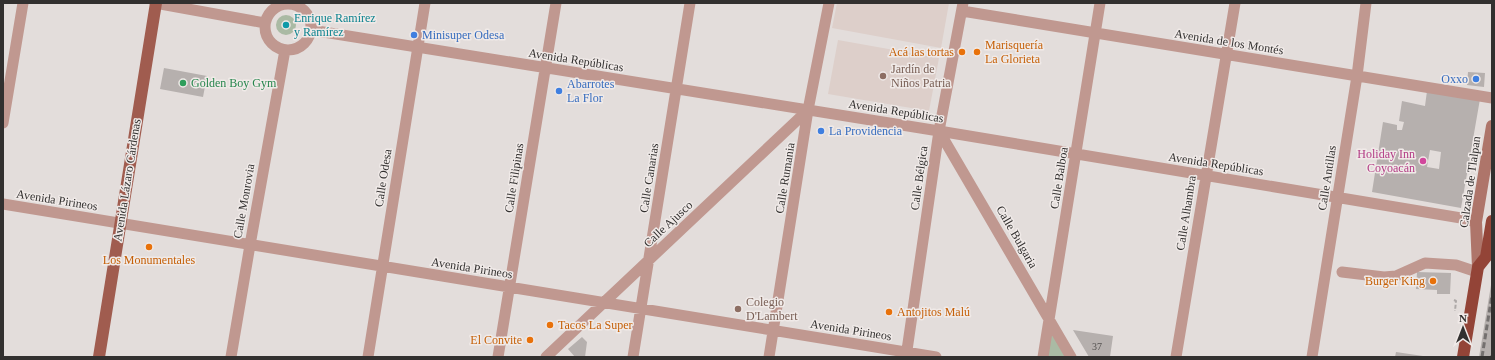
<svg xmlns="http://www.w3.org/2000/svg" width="1495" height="360" font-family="Georgia,serif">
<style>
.built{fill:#ddcfca}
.green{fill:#aabaa4}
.building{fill:#b6b0ae;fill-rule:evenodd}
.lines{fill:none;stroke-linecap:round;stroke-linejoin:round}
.path{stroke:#ada8a7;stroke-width:2;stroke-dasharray:4 2;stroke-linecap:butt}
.street{stroke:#c09890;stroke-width:11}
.secondary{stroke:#ae756a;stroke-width:12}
.primary{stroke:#a05c4f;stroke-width:12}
.highway{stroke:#934437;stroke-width:12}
.rail{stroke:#74706f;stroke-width:3;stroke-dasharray:6 3;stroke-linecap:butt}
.culture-dot{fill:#0f9aa8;stroke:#f0eae8;stroke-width:1.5}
.shop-dot{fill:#3f7fe0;stroke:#f0eae8;stroke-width:1.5}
.food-dot{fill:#e8710a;stroke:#f0eae8;stroke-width:1.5}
.education-dot{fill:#8d6e63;stroke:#f0eae8;stroke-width:1.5}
.leisure-dot{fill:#2e9e5b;stroke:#f0eae8;stroke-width:1.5}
.hotel-dot{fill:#d1479c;stroke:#f0eae8;stroke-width:1.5}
.labels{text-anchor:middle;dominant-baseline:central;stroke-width:3;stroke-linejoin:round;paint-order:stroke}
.number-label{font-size:10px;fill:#53504f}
.culture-label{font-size:12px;fill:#0d838f;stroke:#f0eae8;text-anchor:start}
.shop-label{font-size:12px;fill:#366cbe;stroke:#f0eae8;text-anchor:start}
.street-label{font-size:12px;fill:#32302f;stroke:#f0eae8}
.food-label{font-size:12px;fill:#c56008;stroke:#f0eae8;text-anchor:start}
.education-label{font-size:12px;fill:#785e54;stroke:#f0eae8;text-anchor:start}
.leisure-label{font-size:12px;fill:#27864d;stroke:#f0eae8;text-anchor:start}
.hotel-label{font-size:12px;fill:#b23c85;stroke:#f0eae8;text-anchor:end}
</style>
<rect width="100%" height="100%" fill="#e3dddb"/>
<path class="built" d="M 837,3 L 949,3 L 941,48 L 832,28 Z
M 838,40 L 939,58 L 929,111 L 828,94 Z"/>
<path class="green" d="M276 25a10 10 0 1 1 20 0a10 10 0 1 1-20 0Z
M 1049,318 L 1071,357 L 1043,357 Z"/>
<path class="building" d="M 164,68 L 207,76 L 203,97 L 160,89 Z
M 1468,72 L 1485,73 L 1484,87 L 1467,85 Z
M 1427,91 L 1480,99 L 1461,208 L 1372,192 L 1383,122 L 1397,125 L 1397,130 L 1402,130 L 1404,122 L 1399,121 L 1402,101 L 1425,106 ZM 1430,150 L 1441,152 L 1439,169 L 1427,167 Z
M 1417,272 L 1451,273 L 1450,294 L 1437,294 L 1437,290 L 1416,289 Z
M 1491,285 L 1492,357 L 1479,357 Z
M 1073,330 L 1113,336 L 1110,357 L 1089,357 Z
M 582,337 L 587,342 L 585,357 L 575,357 L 568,349 Z
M 1396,352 L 1423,356 L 1423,357 L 1395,357 Z"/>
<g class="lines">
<path class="path" d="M 1454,300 L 1456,301 L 1455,311"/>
<path class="street" d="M 155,3 L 265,23
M265 27a23 23 0 1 1 46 0a23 23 0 1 1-46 0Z
M 962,11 L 1492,98
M 311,30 L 939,131 L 1461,218 L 1476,222
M 3,123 L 23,3
M 939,131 L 1071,357
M 3,204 L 936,357
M 1342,272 L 1384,277 L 1396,276 L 1425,263 L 1456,265 L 1477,272
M 231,357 L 250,245 L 285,50
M 368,357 L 425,3
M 498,357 L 556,3
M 546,357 L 808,110
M 633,357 L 690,3
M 769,357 L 808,110 L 829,3
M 906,357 L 939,131 L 963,3
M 1043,357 L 1100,3
M 1176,357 L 1235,3
M 1312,357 L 1357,76 L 1366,3"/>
<path class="secondary" d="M 1478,267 L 1476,222 L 1492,126"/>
<path class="primary" d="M 99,357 L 156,3"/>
<path class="highway" d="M 1463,357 L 1478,267 L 1486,257 L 1492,221"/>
<path class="rail" d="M 1482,357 L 1492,295
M 1492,357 L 1492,355"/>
</g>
<circle class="culture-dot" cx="286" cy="25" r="4"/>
<g class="shop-dot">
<circle cx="414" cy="35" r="4"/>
<circle cx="1476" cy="79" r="4"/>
<circle cx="559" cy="91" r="4"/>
<circle cx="821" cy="131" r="4"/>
</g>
<g class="food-dot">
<circle cx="962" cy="52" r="4"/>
<circle cx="977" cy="52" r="4"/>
<circle cx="149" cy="247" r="4"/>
<circle cx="1433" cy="281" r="4"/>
<circle cx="889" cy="312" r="4"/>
<circle cx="550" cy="325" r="4"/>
<circle cx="530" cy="340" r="4"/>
</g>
<g class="education-dot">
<circle cx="883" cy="76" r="4"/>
<circle cx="738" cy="309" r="4"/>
</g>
<circle class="leisure-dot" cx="183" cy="83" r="4"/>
<circle class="hotel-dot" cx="1423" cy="161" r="4"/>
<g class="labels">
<g class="number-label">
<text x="1097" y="346">37</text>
</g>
<g class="culture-label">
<text x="294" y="18">Enrique Ramírez<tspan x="294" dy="14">y Ramírez</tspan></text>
</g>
<g class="shop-label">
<text x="422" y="35">Minisuper Odesa</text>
<text x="1468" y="79" text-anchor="end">Oxxo</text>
<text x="567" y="84">Abarrotes<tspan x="567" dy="14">La Flor</tspan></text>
<text x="829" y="131">La Providencia</text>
</g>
<g class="street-label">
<text transform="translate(1229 42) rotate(9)">Avenida de los Montés</text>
<text transform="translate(576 60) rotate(9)">Avenida Repúblicas</text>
<text transform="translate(896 111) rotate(9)">Avenida Repúblicas</text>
<text transform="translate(1216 164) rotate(9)">Avenida Repúblicas</text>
<text transform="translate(383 178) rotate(-81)">Calle Odesa</text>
<text transform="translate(514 178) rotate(-81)">Calle Filipinas</text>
<text transform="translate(649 178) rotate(-81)">Calle Canarias</text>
<text transform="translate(785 178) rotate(-81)">Calle Rumania</text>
<text transform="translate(919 178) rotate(-82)">Calle Bélgica</text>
<text transform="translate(1059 178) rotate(-81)">Calle Balboa</text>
<text transform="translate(1327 178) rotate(-81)">Calle Antillas</text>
<text transform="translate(127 180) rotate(-81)">Avenida Lázaro Cárdenas</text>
<text transform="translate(1470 182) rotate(-82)">Calzada de Tlalpan</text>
<text transform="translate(57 200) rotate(9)">Avenida Pirineos</text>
<text transform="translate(244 201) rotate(-80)">Calle Monrovia</text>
<text transform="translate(1186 213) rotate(-81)">Calle Alhambra</text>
<text transform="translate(668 224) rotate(-43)">Calle Ajusco</text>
<text transform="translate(1017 237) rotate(60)">Calle Bulgaria</text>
<text transform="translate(472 268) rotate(9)">Avenida Pirineos</text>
<text transform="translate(851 330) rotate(9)">Avenida Pirineos</text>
</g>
<g class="food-label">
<text x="985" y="45">Marisquería<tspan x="985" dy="14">La Glorieta</tspan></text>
<text x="954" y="52" text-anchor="end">Acá las tortas</text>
<text x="149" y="260" text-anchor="middle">Los Monumentales</text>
<text x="1425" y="281" text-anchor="end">Burger King</text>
<text x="897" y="312">Antojitos Malú</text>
<text x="558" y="325">Tacos La Super</text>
<text x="522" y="340" text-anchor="end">El Convite</text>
</g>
<g class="education-label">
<text x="891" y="69">Jardín de<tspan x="891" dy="14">Niños Patria</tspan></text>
<text x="746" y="302">Colegio<tspan x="746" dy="14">D'Lambert</tspan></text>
</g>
<g class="leisure-label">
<text x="191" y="83">Golden Boy Gym</text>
</g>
<g class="hotel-label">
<text x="1415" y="154">Holiday Inn<tspan x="1415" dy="14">Coyoacán</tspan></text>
</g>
</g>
<rect width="1495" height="360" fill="none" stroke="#32302f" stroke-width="8"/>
<g transform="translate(1463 328)" stroke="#f0eae8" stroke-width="3" paint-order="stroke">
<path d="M0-3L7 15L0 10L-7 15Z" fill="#32302f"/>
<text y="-6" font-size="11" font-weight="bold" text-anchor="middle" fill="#32302f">N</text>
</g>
</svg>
